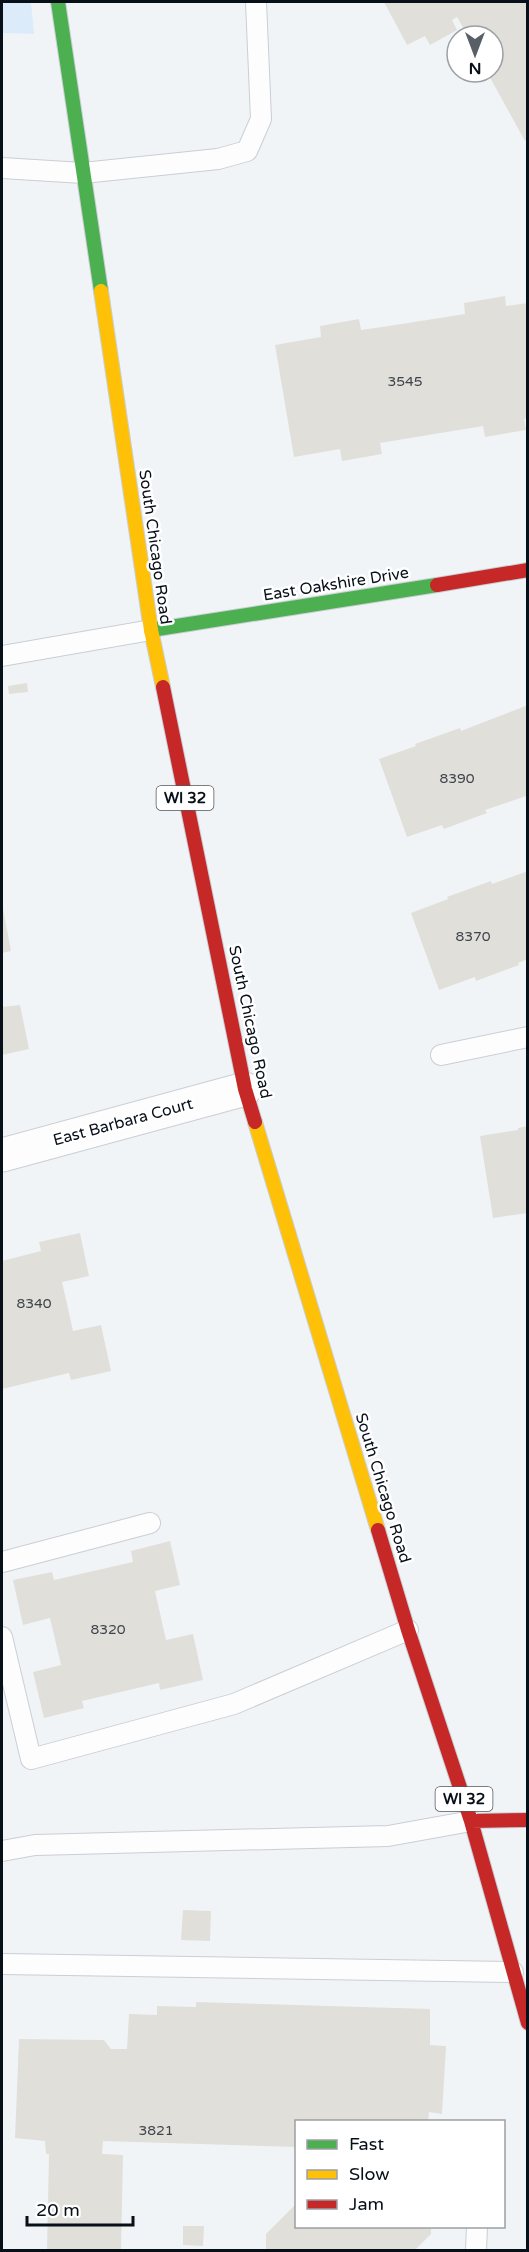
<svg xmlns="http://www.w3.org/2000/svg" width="529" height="2252" font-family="'Varela Round',sans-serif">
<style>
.green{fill:#dcebfa}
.building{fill:#e0dfda}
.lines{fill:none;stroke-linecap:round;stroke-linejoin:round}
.lane-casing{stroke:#c9cfd5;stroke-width:22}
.street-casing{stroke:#c9cfd5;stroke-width:35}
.fast-casing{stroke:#c9cfd5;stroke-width:16}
.slow-casing{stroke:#c9cfd5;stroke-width:16}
.jam-casing{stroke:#c9cfd5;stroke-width:16}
.lane{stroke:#fdfdfe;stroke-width:20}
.street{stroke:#fdfdfe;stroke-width:33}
.fast{stroke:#4caf50;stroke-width:14}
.slow{stroke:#ffc107;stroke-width:14}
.jam{stroke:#c62828;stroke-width:14}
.labels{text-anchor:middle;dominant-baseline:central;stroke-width:5;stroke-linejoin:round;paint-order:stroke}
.number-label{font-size:14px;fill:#3e444a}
.shield{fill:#fff;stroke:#51575d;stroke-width:1.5}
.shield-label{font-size:15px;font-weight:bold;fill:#070f18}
.street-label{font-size:16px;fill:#070f18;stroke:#fff}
</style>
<rect width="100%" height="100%" fill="#f1f4f7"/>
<path class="green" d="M 2,2 L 31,2 L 34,34 L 2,33 Z"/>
<path class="building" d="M 384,2 L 528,2 L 528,139 L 525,141 L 487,72 L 493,72 L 493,36 L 468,36 L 457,17 L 452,20 L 457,30 L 430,45 L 425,36 L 407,45 Z
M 505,296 L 506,306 L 528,303 L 528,418 L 524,419 L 526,430 L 485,437 L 483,426 L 380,443 L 382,454 L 342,461 L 340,449 L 294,457 L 275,345 L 321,337 L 320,326 L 359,319 L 361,330 L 389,326 L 465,314 L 464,303 Z
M 27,683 L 28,692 L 9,694 L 8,686 Z
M 528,705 L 528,801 L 526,796 L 485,810 L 487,813 L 444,829 L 442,825 L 407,837 L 379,759 L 416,746 L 415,744 L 460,728 L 461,731 Z
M 528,871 L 528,959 L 518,963 L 519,965 L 476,981 L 475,977 L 439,990 L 411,913 L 448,899 L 447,897 L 491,881 L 492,884 Z
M 3,909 L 11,951 L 2,953 L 2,909 Z
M 20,1005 L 29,1049 L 2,1055 L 2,1007 Z
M 528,1126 L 528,1213 L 493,1218 L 480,1136 L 518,1130 L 518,1128 Z
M 80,1233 L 89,1276 L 62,1282 L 73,1331 L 101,1325 L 111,1371 L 71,1380 L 69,1373 L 2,1389 L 2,1261 L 41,1251 L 39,1242 Z
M 170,1541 L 180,1585 L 155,1591 L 166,1640 L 193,1634 L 203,1680 L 160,1690 L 159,1683 L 82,1701 L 84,1708 L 44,1718 L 33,1672 L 61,1665 L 50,1618 L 23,1625 L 13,1580 L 52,1572 L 54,1580 L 133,1562 L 131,1551 Z
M 183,1910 L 211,1911 L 210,1941 L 181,1940 Z
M 196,2002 L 430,2009 L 430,2045 L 446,2046 L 442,2114 L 429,2112 L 428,2122 L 296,2122 L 296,2147 L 103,2141 L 102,2154 L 123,2155 L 121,2250 L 47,2250 L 49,2154 L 46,2154 L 45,2141 L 15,2138 L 19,2039 L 104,2040 L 111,2049 L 127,2049 L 129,2014 L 157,2015 L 157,2006 L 196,2007 Z
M 296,2204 L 296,2226 L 431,2226 L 431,2234 L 416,2249 L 418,2250 L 266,2250 L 266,2234 Z
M 183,2226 L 204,2226 L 203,2246 L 183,2245 Z"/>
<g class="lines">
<defs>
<path id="lane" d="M 2,168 L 83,173 L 218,159 L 247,151 L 261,119 L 256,2
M 2,656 L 151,630
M 441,1055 L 528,1037
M 2,1562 L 150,1523
M 2,1637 L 31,1759 L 234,1704 L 408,1630
M 2,1851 L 35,1845 L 388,1836 L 471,1821
M 2,1964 L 513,1972
M 476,2250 L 477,2226"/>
<path id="street" d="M 2,1155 L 245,1089"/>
<path id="fast" d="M 58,2 L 101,291
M 151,630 L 437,585"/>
<path id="slow" d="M 101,291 L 151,630 L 163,687
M 255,1122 L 378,1530"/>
<path id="jam" d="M 437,585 L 528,570
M 163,687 L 245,1089 L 255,1122
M 378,1530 L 408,1630 L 471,1821 L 528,2023
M 471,1821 L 528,1820"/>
</defs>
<use href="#lane" class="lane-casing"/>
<use href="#street" class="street-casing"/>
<use href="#fast" class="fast-casing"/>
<use href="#slow" class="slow-casing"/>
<use href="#jam" class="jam-casing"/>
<use href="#lane" class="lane"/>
<use href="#street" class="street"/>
<use href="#fast" class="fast"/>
<use href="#slow" class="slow"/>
<use href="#jam" class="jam"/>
</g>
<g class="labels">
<g class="number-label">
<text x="405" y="381">3545</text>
<text x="457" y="778">8390</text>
<text x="473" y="936">8370</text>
<text x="34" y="1303">8340</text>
<text x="108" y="1629">8320</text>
<text x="156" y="2130">3821</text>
</g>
<g class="shield">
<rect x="156.5" y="786" width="57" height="24" rx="4.5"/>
<rect x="435.5" y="1787" width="57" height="24" rx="4.5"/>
</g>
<g class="shield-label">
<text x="185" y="798">WI 32</text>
<text x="464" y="1799">WI 32</text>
</g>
<g class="street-label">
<text transform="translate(155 547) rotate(82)">South Chicago Road</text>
<text transform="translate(336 584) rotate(-9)">East Oakshire Drive</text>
<text transform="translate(250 1022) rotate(78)">South Chicago Road</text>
<text transform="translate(123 1122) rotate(-15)">East Barbara Court</text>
<text transform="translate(383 1488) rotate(73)">South Chicago Road</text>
</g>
</g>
<rect width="529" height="2252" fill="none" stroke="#070f18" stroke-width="6"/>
<rect x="295" y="2120" width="210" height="108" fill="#ffffff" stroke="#9c9fa3" stroke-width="1.5"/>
<rect x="307" y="2140" width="30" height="9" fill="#4caf50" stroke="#9c9fa3" stroke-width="1.5"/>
<text x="349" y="2150" font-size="18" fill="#070f18">Fast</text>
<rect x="307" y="2170" width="30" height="9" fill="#ffc107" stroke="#9c9fa3" stroke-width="1.5"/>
<text x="349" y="2180" font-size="18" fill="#070f18">Slow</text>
<rect x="307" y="2200" width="30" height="9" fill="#c62828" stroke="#9c9fa3" stroke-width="1.5"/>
<text x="349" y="2210" font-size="18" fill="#070f18">Jam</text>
<g transform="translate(475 54) rotate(180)"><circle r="28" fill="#ffffff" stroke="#9c9fa3" stroke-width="1.5"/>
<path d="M0-4.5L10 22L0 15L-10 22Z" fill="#595f66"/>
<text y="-9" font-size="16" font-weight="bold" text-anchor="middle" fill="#070f18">N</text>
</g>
<path d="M27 2216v9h106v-9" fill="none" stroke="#070f18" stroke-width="3"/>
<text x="36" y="2216" font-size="18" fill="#070f18" stroke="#ffffff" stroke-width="4.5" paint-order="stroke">20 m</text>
</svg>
